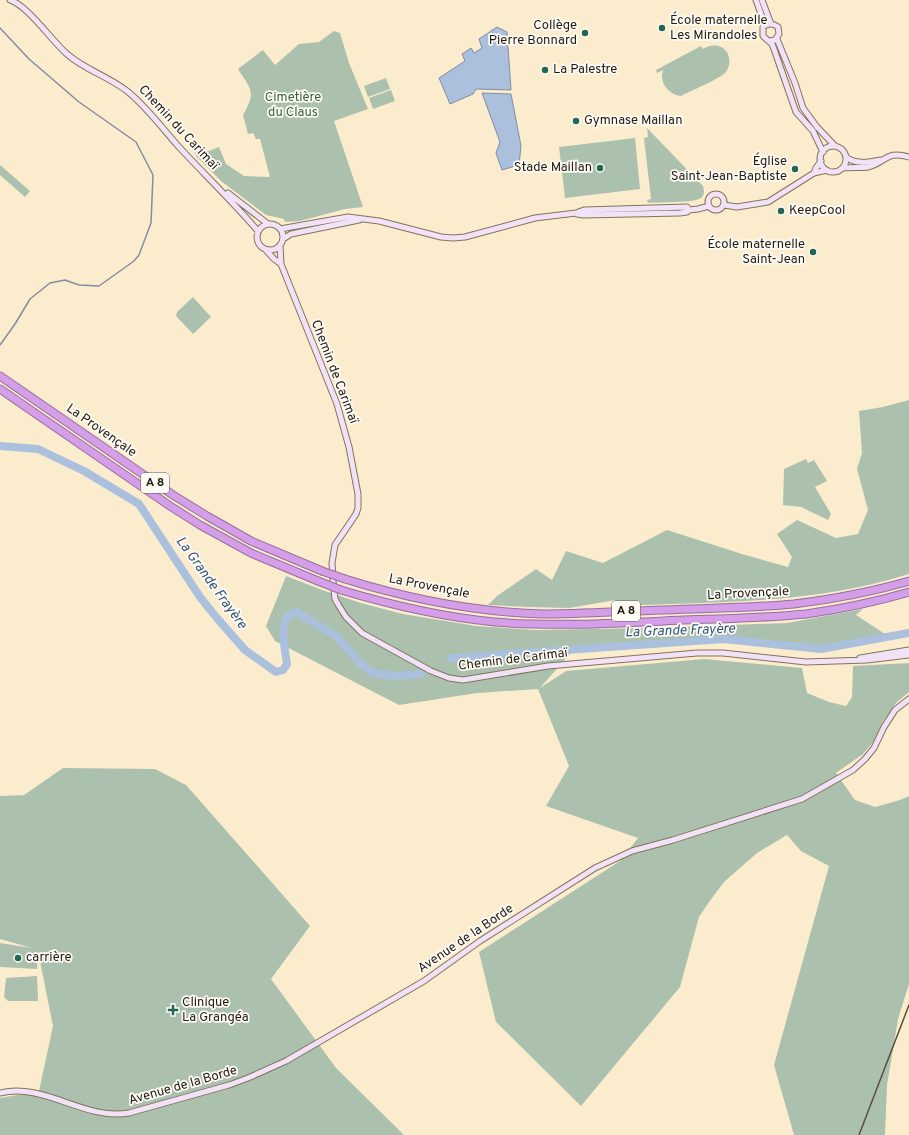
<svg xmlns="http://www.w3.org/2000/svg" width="909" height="1135" font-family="Overpass,sans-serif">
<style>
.green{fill:#abc1ad}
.water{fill:#aac0dd;stroke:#818ea0}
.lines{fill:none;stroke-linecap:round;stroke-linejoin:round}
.stream{stroke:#818ea0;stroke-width:1.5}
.river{stroke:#aac0dd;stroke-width:8}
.secondary-casing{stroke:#82745a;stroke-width:7}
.highway-casing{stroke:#95709c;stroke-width:9}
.secondary{stroke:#f2e2f8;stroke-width:5}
.highway{stroke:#d49ee8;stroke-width:7}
.rail{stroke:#584f40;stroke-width:1.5}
.highway-bridge-casing{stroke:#95709c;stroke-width:9;stroke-linecap:butt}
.highway-bridge{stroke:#d49ee8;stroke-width:7}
.poi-dot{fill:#246553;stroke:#fefbf5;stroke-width:1.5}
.labels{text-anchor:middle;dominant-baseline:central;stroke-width:3.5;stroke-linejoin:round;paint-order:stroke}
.shield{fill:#fefbf5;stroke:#635e55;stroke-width:1}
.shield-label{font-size:12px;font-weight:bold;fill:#201a10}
.poi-label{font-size:13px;fill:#201a10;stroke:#fefbf5;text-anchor:start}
.park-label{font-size:13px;fill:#38643d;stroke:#fefbf5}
.street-label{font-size:13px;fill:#201a10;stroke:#fefbf5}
.water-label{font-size:14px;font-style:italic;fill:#33537c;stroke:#fefbf5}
</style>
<rect width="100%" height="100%" fill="#fcecce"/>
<path class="green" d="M 334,31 L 340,33 L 349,63 L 368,109 L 334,121 L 363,207 L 345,209 L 300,221 L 285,222 L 284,219 L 266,215 L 221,181 L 196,156 L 196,154 L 193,151 L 196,150 L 198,152 L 209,151 L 219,147 L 226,164 L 244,176 L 270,177 L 260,139 L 256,139 L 253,133 L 248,134 L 243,115 C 256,92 252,91 238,69 L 263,50 L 275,65 L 299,44 L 319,42 Z
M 701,46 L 703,49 C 708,46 715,44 721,47 C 730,51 732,64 726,72 C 718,80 692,90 681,96 C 668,94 659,83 663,70 L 657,73 L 656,70 Z
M 386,78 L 390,89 L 368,97 L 364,86 Z
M 391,90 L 395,101 L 373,109 L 369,98 Z
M 647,128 L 703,186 C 704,190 705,195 701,198 C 696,203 657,202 648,203 L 647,200 L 651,199 L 644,138 L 648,137 Z
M 635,138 L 640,189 L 565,198 L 559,147 Z
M 0,165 L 30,191 L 25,197 L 0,175 Z
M 193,297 L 211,317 L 193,334 L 176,316 L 177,312 Z
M 909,400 L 909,574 C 815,604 715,602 617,606 L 616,600 L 569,608 L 528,607 L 488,605 L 497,596 L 536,569 L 552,580 L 566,551 L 603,563 L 667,530 L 742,554 L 788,567 L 792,557 L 777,534 L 797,520 L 836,538 L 858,534 L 868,510 L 857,469 L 862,453 L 859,411 L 883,407 Z
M 806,459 L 808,463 L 814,460 L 827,481 L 815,487 L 831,514 L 828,520 L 801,507 L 783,505 L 784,469 Z
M 286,576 L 325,591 L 361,603 L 403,614 L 476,626 L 535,630 L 650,628 L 787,623 L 863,609 L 856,615 L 888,636 L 815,646 L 714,637 L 576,647 L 540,688 L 566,671 L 704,659 L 802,668 L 807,693 L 829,702 L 846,706 L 852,697 L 853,666 L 909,663 L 909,692 L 896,703 L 883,721 L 874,741 L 863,754 L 836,773 L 855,800 L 875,807 L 900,800 L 909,796 L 909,984 L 898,1019 L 887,1085 L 885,1135 L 794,1135 L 774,1065 L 829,866 L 801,851 L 787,835 L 757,853 L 724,882 L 709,902 L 699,917 L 680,987 L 581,1106 L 496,1022 L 479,952 L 620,861 L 638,838 L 546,806 L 569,766 L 538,689 L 477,693 L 399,705 L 275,641 L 266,626 Z
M 63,768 L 155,769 L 186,785 L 310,926 L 271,979 L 336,1068 L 404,1135 L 0,1135 L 0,1098 L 39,1091 L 53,1026 L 38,951 L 37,969 L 0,967 L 0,943 L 32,948 L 0,939 L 0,796 L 24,795 Z
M 37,976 L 38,1001 L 8,1001 L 4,997 L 6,978 Z"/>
<path class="water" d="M 497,27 L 507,32 L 511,90 L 476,89 L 473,94 L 450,104 L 439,78 L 465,61 L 462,54 L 471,48 L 474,53 L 482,48 L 479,39 Z
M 482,93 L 511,94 L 521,146 L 519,165 L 502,170 L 496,153 L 500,142 Z"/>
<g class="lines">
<path class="stream" d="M 0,28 L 29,59 L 79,102 L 136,142 L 153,175 L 151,223 L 139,255 L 134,261 L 99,286 L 79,285 L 65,280 L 50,283 L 30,299 L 15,324 L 0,345"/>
<path class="river" d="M 0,446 L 38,449 L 84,471 L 139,504 L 200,597 L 216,617 L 245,650 L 276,672 L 283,670 L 287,664 C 285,651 277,614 296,612 L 335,635 L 362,665 L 374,673 L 394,676 L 421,674
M 451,658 L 724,639 L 821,649 L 909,633"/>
<defs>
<path id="secondary" d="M 10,0 C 28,6 51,40 67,54 C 85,70 108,76 127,91 C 145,105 163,129 179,147 C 205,175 233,202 258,231
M 756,0 L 765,25
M 762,0 L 771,24
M 777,39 L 795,83 L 803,108 L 817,127 L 835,146
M 769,41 L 775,40 L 779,34 L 778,27 C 773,23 768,23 763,27 L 763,36 L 772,44 L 774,49 L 796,112 L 813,131 L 823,152
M820 159a13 13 0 1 1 26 0a13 13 0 1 1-26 0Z
M 846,157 C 856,165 869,162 880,160
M 843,168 C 851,167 861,168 868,167 C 887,162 886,150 909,157
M 814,173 L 816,168 L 821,161
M 228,193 L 268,224
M708 202a8 8 0 1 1 16 0a8 8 0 1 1-16 0Z
M 724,205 L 737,207 L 768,202 L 814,173 L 827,170
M 577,214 L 583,215 L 680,213 L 687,212 L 689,210 L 698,209 L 709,206
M257 237a13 13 0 1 1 26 0a13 13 0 1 1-26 0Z
M 280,229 L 348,217 L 379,221 L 441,237 L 453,238 L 465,237 L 535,218 L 576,213 L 584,210 L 687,207 L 689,210
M 283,239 L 291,234 L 359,220
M 280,245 L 281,264 L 337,404 L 349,447 L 358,494 L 358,508 L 356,514 L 335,545 L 332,563 L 333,581 L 335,599 L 339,606 L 346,617 L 362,633 L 431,671 L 449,678 L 463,680 L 548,666 L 697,653 L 723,653 L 806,662 L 867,660 L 909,655
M 266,250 L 274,259 L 281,264
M 860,658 L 909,650
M 0,1093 C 44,1082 85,1121 129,1113 L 229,1085 L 248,1078 L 286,1061 L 424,981 L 480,941 L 595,868 L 632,851 L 673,840 L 802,799 L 853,770 L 865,759 L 874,748 L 884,727 L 895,710 L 909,699"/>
<path id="highway" d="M 0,376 L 173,495 L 207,516 L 251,541 L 322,571
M 0,389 L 170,506 L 200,525 L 251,553 L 318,581
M 345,579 C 409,599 476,612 543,614 C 584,614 624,611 664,610 C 707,608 751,608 794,604 C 833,599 871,592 909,581
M 341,590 C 391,605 442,617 495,622 C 557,627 620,623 682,620 C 723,619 765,618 806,614 C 840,609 875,602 909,592"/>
</defs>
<use href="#secondary" class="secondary-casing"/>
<use href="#highway" class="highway-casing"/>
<use href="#secondary" class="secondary"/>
<use href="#highway" class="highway"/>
<path class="rail" d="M 859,1135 L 909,1005"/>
<defs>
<path id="highway-bridge" d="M 322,571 L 345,579
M 318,581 L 341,590"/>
</defs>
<use href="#highway-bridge" class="highway-bridge-casing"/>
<use href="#highway-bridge" class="highway-bridge"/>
</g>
<g class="poi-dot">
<circle cx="662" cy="28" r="4"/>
<circle cx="585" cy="33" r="4"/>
<circle cx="545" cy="70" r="4"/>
<circle cx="576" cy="121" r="4"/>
<circle cx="600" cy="168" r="4"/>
<circle cx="795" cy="169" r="4"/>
<circle cx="781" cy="211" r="4"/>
<circle cx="813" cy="252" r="4"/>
<circle cx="18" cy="958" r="4"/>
<path d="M171 1004h4v4h4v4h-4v4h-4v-4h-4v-4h4z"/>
</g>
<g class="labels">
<g class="shield">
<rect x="141" y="473" width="28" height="20" rx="3"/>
<rect x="612" y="601" width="28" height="20" rx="3"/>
</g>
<g class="shield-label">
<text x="155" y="483">A 8</text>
<text x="626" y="611">A 8</text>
</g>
<g class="poi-label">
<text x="670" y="21">École maternelle<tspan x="670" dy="15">Les Mirandoles</tspan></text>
<text x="577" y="26" text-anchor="end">Collège<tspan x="577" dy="15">Pierre Bonnard</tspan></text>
<text x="553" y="70">La Palestre</text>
<text x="584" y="121">Gymnase Maillan</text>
<text x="787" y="162" text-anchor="end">Église<tspan x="787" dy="15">Saint-Jean-Baptiste</tspan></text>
<text x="592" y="168" text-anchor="end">Stade Maillan</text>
<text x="789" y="211">KeepCool</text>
<text x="805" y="245" text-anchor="end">École maternelle<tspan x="805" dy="15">Saint-Jean</tspan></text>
<text x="26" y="958">carrière</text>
<text x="182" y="1003">Clinique<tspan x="182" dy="15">La Grangéa</tspan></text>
</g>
<g class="park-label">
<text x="293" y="98">Cimetière<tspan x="293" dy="15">du Claus</tspan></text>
</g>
<g class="street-label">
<text transform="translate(178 128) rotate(47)">Chemin du Carimaï</text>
<text transform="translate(334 372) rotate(69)">Chemin de Carimaï</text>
<text transform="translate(101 431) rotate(35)">La Provençale</text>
<text transform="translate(429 587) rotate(11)">La Provençale</text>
<text transform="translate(748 594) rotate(-3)">La Provençale</text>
<text transform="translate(513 660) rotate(-7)">Chemin de Carimaï</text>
<text transform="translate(466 939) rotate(-34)">Avenue de la Borde</text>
<text transform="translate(183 1086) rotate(-16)">Avenue de la Borde</text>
</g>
<g class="water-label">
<text transform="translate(211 583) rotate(54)">La Grande Frayère</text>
<text transform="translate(680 631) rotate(-2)">La Grande Frayère</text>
</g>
</g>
</svg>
